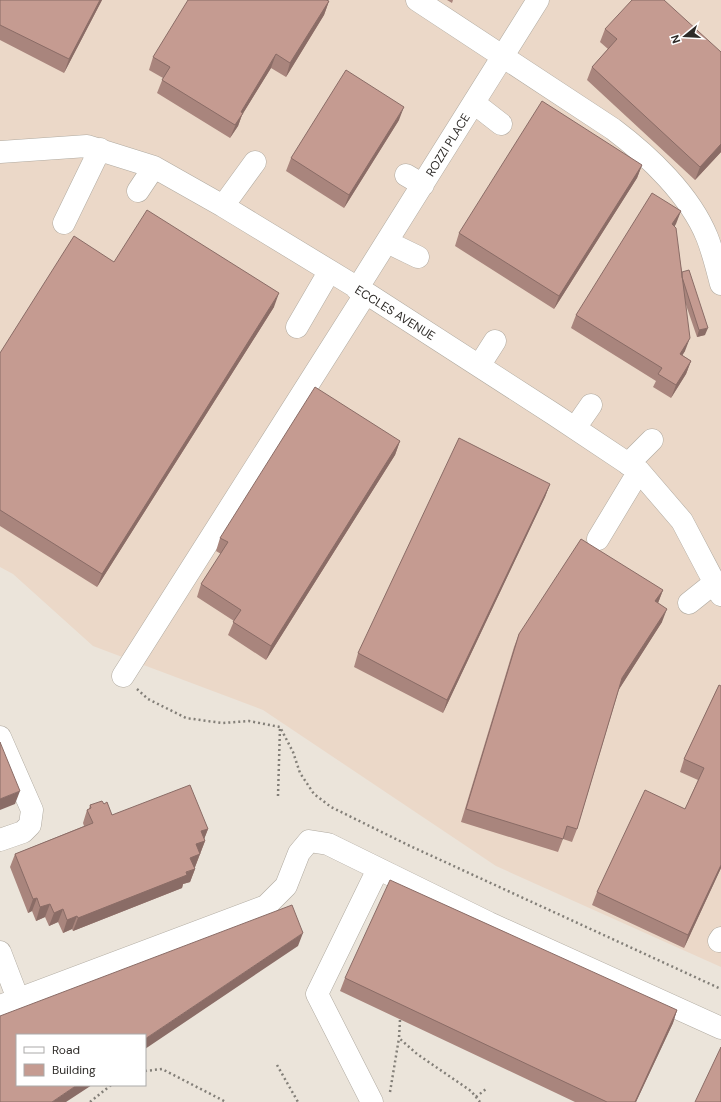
<svg xmlns="http://www.w3.org/2000/svg" width="721" height="1102" font-family="'DM Sans',sans-serif">
<style>
.industrial{fill:#ebd8c8}
.lines{fill:none;stroke-linecap:round;stroke-linejoin:round}
.minor-casing{stroke:#b0aaa0;stroke-width:23}
.path{stroke:#837f78;stroke-width:2.5;stroke-dasharray:2 3;stroke-linecap:butt}
.minor{stroke:#fff;stroke-width:22}
.wall{fill:#a9857d}
.shaded-wall{fill:#8a6c66}
.building{fill:#c59b91;stroke:#8a6c66}
.labels{text-anchor:middle;dominant-baseline:central;stroke-width:3;stroke-linejoin:round;paint-order:stroke}
.street-label{font-size:12px;fill:#2d2a27;stroke:#fff}
</style>
<rect width="100%" height="100%" fill="#ebe4da"/>
<path class="industrial" d="M 0,0 L 721,0 L 721,967 L 496,866 L 263,710 L 93,646 L 13,574 L 0,567 Z"/>
<g class="lines">
<defs>
<path id="minor" d="M 417,0 L 613,129 C 649,156 690,195 707,237 C 713,252 717,269 721,284
M 474,103 L 501,124
M 0,152 L 87,146 L 154,167 L 223,206 L 366,293 L 555,415 L 639,471 L 682,521 L 721,595
M 406,175 L 423,185
M 138,191 L 154,167
M 223,206 L 255,162
M 64,223 L 100,149
M 387,242 L 418,257
M 357,289 L 538,0
M 297,327 L 329,272
M 479,366 L 495,341
M 575,428 L 591,405
M 628,464 L 652,440
M 598,539 L 639,471
M 689,603 L 714,583
M 123,676 L 366,293
M 0,737 L 32,810 L 30,825 L 23,832 L 0,840
M 719,941 L 721,938
M 0,952 L 18,999
M 0,1006 L 266,906 L 286,886 L 299,853 L 309,841 L 328,844 L 489,923 L 721,1028
M 372,1102 L 317,994 L 378,869"/>
</defs>
<use href="#minor" class="minor-casing"/>
<path class="path" d="M 137,689 L 148,699 L 186,718 L 222,723 L 249,721 L 280,727 L 293,752 L 300,773 L 314,794 L 331,807 L 408,845 L 721,989
M 278,796 L 280,727
M 400,1020 L 399,1038 L 417,1054 L 471,1091 L 480,1102
M 277,1065 L 298,1102
M 145,1071 L 162,1069 L 226,1102
M 390,1092 L 399,1038
M 476,1097 L 486,1089
M 90,1102 L 111,1085"/>
<use href="#minor" class="minor"/>
</g>
<path class="wall" d="M 0,0 L 102,0 L 64,73 L 0,40 Z
M 447,0 L 453,0 L 452,3 Z
M 329,1 L 324,15 L 286,77 L 271,68 L 242,115 L 238,126 L 230,138 L 157,93 L 163,78 L 149,70 L 153,57 Z
M 605,29 L 721,52 L 721,152 L 695,180 L 587,80 L 592,67 L 608,49 L 600,42 Z
M 399,120 L 344,208 L 286,171 L 291,158 Z
M 642,165 L 637,178 L 554,309 L 455,246 L 459,233 Z
M 681,211 L 674,226 L 682,272 L 705,335 L 697,337 L 685,302 L 685,351 L 682,355 L 691,361 L 686,374 L 671,398 L 653,387 L 656,381 L 571,328 L 576,315 Z
M 114,262 L 274,307 L 97,587 L 0,526 L 0,353 Z
M 400,441 L 395,455 L 266,660 L 228,635 L 234,621 L 197,597 L 201,584 L 221,554 L 216,551 L 220,538 Z
M 550,484 L 545,497 L 443,713 L 354,667 L 358,653 Z
M 663,590 L 658,603 L 662,622 L 619,689 L 577,829 L 572,842 L 563,839 L 558,852 L 461,822 L 514,647 L 519,634 Z
M 719,685 L 721,868 L 684,948 L 592,905 L 597,892 L 685,809 L 698,780 L 680,772 L 684,759 Z
M 104,804 L 112,815 L 208,829 L 204,839 L 205,841 L 195,867 L 194,868 L 195,869 L 190,882 L 183,884 L 182,888 L 73,931 L 72,929 L 63,933 L 58,922 L 49,926 L 45,917 L 36,921 L 32,911 L 28,913 L 10,867 L 15,854 L 84,826 L 83,823 L 87,810 L 89,809 L 90,805 Z
M 345,978 L 677,1010 L 673,1023 L 636,1102 L 575,1102 L 340,991 Z"/>
<path class="shaded-wall" d="M 100,0 L 102,0 L 64,73 L 69,59 Z
M 329,1 L 324,15 L 286,77 L 290,63 Z
M 276,54 L 271,68 L 242,115 L 238,126 L 230,138 L 241,112 Z
M 404,107 L 399,120 L 344,208 L 349,195 Z
M 721,144 L 721,152 L 695,180 L 700,167 Z
M 642,165 L 637,178 L 554,309 L 559,296 Z
M 681,211 L 676,224 L 668,237 L 672,224 Z
M 279,293 L 274,307 L 97,587 L 102,574 Z
M 708,328 L 705,335 L 697,337 L 699,330 Z
M 690,338 L 685,351 L 675,367 L 680,354 Z
M 691,361 L 686,374 L 671,398 L 676,385 Z
M 400,441 L 395,455 L 266,660 L 271,646 Z
M 550,484 L 545,497 L 443,713 L 447,700 Z
M 663,590 L 658,603 L 655,601 Z
M 667,609 L 662,622 L 618,691 L 622,678 Z
M 20,791 L 15,804 L 0,810 L 0,799 Z
M 208,829 L 203,842 L 205,841 L 195,867 L 186,871 L 201,831 Z
M 721,865 L 721,868 L 684,948 L 688,935 Z
M 195,869 L 190,882 L 183,884 L 182,888 L 73,931 L 78,918 Z
M 37,898 L 32,911 L 28,913 L 33,899 Z
M 50,904 L 45,917 L 36,921 L 40,907 Z
M 63,909 L 58,922 L 49,926 L 54,913 Z
M 77,916 L 72,929 L 63,933 L 67,920 Z
M 303,933 L 298,946 L 145,1049 L 145,1039 Z
M 677,1010 L 673,1023 L 636,1102 L 635,1102 Z
M 77,1085 L 92,1085 L 66,1102 L 52,1102 Z"/>
<path class="building" d="M 0,0 L 100,0 L 69,59 L 0,25 Z
M 188,0 L 326,0 L 329,1 L 290,63 L 276,54 L 241,112 L 243,113 L 235,125 L 162,80 L 170,67 L 153,57 Z
M 632,0 L 664,0 L 721,52 L 721,144 L 700,167 L 592,67 L 617,39 L 605,29 Z
M 346,70 L 404,107 L 349,195 L 291,158 Z
M 542,101 L 642,165 L 559,296 L 459,233 Z
M 652,193 L 681,211 L 672,224 L 676,228 L 690,338 L 680,354 L 691,361 L 676,385 L 658,374 L 662,368 L 576,315 Z
M 147,210 L 279,293 L 102,574 L 0,510 L 0,353 L 74,236 L 114,262 Z
M 689,270 L 708,328 L 699,330 L 682,277 L 682,272 Z
M 315,387 L 400,441 L 271,646 L 233,622 L 241,610 L 201,584 L 228,542 L 220,538 Z
M 459,438 L 550,484 L 447,700 L 358,653 Z
M 581,539 L 663,590 L 655,601 L 667,609 L 622,678 L 577,829 L 567,826 L 563,839 L 466,809 L 519,634 Z
M 719,685 L 721,686 L 721,865 L 688,935 L 597,892 L 645,790 L 685,809 L 704,768 L 684,759 Z
M 0,742 L 20,791 L 0,799 Z
M 190,785 L 208,829 L 201,831 L 205,841 L 196,844 L 200,854 L 190,858 L 195,869 L 186,872 L 187,875 L 78,918 L 77,916 L 67,920 L 63,909 L 54,913 L 50,904 L 40,907 L 37,898 L 33,899 L 15,854 L 93,823 L 87,810 L 91,808 L 90,805 L 102,801 L 104,804 L 107,802 L 112,815 Z
M 390,880 L 677,1010 L 635,1102 L 607,1102 L 345,978 Z
M 292,905 L 303,933 L 145,1039 L 145,1035 L 17,1035 L 17,1085 L 77,1085 L 52,1102 L 0,1102 L 0,1016 Z
M 721,1047 L 721,1102 L 695,1102 Z"/>
<g class="labels">
<g class="street-label">
<text transform="translate(448 145) rotate(-58)">ROZZI PLACE</text>
<text transform="translate(395 313) rotate(32)">ECCLES AVENUE</text>
</g>
</g>
<rect x="16" y="1034" width="130" height="52" fill="#ffffff" stroke="#abaaa9"/>
<rect x="24" y="1047" width="20" height="6" fill="#ffffff" stroke="#abaaa9"/>
<text x="52" y="1054" font-size="12" fill="#2d2a27">Road</text>
<rect x="24" y="1064" width="20" height="12" fill="#c59b91" stroke="#abaaa9"/>
<text x="52" y="1074" font-size="12" fill="#2d2a27">Building</text>
<g transform="translate(685 36) rotate(252)" stroke="#ffffff" stroke-width="3" paint-order="stroke">
<path d="M0-3L7 15L0 10L-7 15Z" fill="#2d2a27"/>
<text y="-6" font-size="11" font-weight="bold" text-anchor="middle" fill="#2d2a27">N</text>
</g>
</svg>
